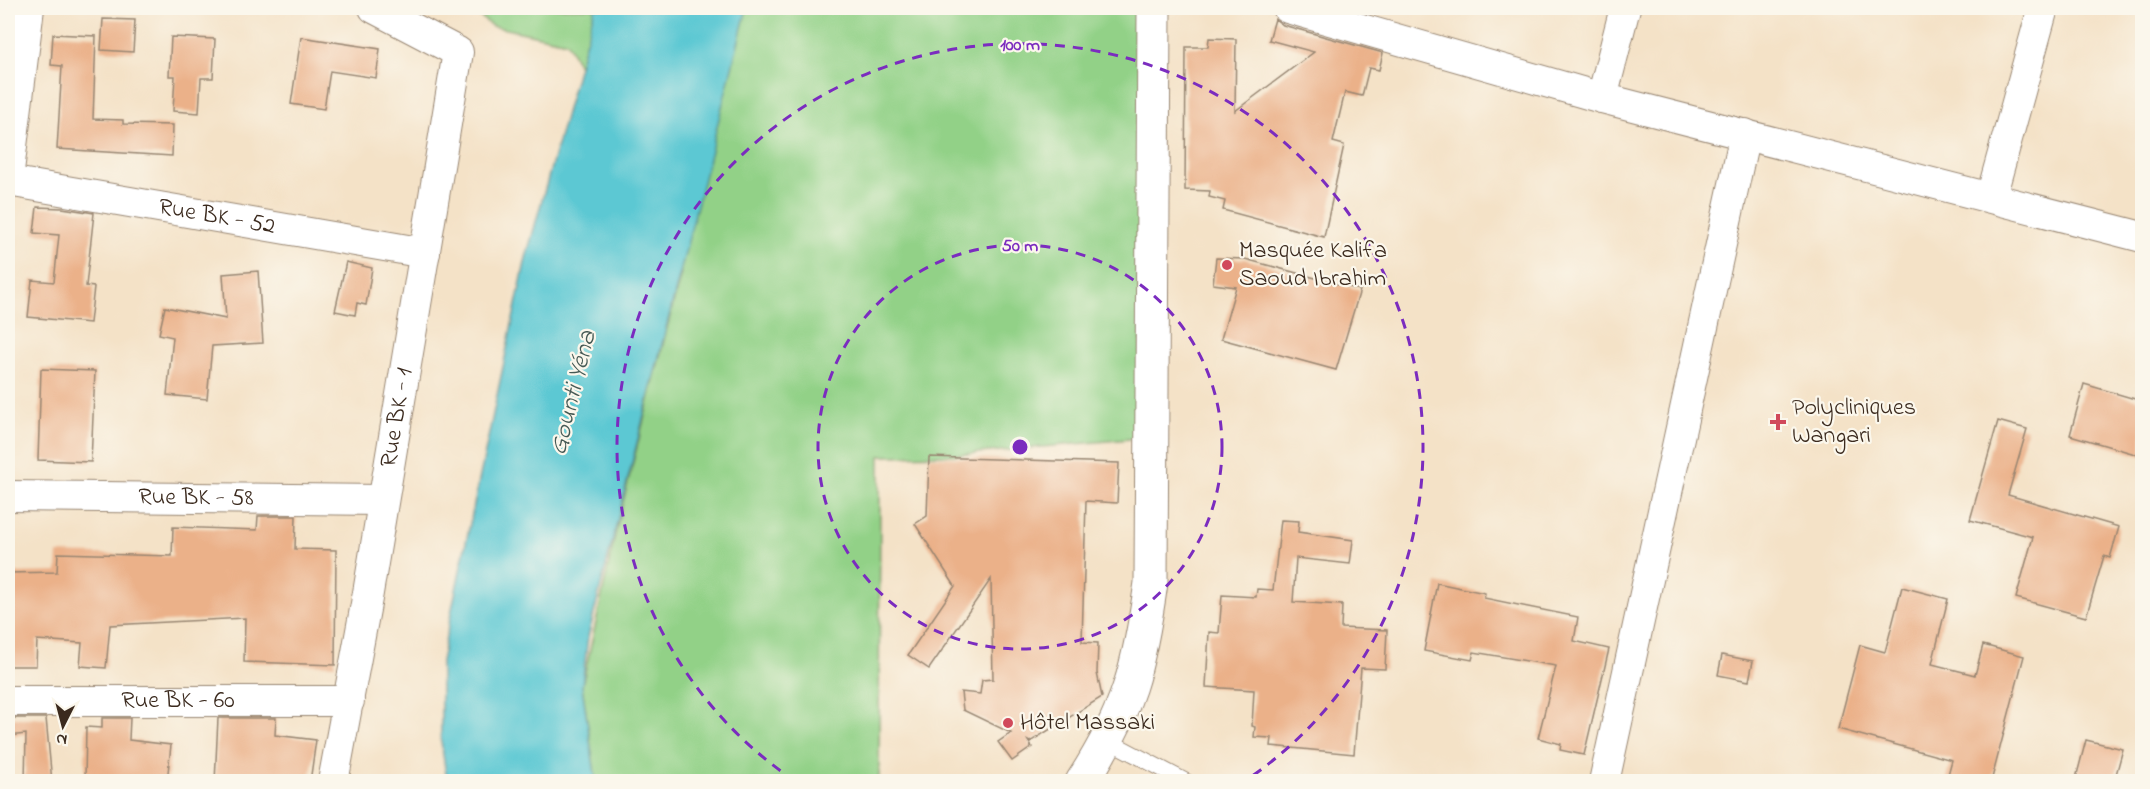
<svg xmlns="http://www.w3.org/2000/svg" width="2150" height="789" font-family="'Indie Flower',sans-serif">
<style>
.green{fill:#92d187;stroke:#667e52;stroke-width:1.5}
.water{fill:#5bc8d3;stroke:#4b7978;stroke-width:1.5}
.building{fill:#ebb189}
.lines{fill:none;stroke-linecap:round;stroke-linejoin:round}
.service-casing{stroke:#988672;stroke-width:17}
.minor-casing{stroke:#988672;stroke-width:32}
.tertiary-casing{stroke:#988672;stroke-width:35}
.service{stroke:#fff;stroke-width:15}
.minor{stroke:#fff;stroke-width:30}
.tertiary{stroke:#fff;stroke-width:33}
.ring{fill:none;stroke:#7b2cbf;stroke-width:3;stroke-dasharray:10 8}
.poi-dot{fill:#d1495b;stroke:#fbf7ec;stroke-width:2}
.labels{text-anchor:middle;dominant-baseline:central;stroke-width:4.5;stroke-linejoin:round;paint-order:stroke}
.street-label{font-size:24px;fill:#3b2a1e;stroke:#fbf7ec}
.poi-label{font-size:24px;fill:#3b2a1e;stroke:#fbf7ec;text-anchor:start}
.water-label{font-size:26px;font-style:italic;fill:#455954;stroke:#fbf7ec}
.centre{fill:#7b2cbf;stroke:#fbf7ec;stroke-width:3}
.ring-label{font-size:18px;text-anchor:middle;font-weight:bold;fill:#7b2cbf;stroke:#fbf7ec;stroke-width:4.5;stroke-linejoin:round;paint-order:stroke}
</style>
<rect width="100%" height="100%" fill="#fbf7ec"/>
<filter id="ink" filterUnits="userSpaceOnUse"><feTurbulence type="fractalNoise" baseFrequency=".0167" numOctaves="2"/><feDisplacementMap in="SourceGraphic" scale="12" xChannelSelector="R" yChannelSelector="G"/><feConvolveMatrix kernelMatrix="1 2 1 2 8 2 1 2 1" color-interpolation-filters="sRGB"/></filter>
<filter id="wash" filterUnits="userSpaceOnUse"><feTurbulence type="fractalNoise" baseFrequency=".008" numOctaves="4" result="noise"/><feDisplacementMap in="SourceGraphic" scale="24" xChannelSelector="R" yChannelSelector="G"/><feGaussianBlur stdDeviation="1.35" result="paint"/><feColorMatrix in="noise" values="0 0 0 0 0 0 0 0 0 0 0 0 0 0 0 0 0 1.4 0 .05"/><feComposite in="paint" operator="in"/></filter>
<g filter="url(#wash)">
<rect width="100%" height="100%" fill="#f4e2c7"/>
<path class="green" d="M 469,8 L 1144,8 L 1140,438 L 957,455 L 880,456 L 879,781 L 596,781 L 582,686 L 618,522 L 681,273 L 567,42 L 492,26 Z"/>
<path class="water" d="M 595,8 L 747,8 L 588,637 L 582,686 L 596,781 L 447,781 L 441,741 L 441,661 L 526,258 Z"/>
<g id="blocks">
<path class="building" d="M 103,19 L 135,20 L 133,52 L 101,50 Z
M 1275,19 L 1283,25 L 1383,53 L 1379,70 L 1369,68 L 1362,96 L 1345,92 L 1333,142 L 1344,145 L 1324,237 L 1223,210 L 1225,201 L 1209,197 L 1210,191 L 1185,190 L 1186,47 L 1208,47 L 1209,38 L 1236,39 L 1235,111 L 1314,52 L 1269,40 Z
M 53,34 L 96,36 L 93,119 L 123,120 L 123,124 L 173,125 L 172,156 L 57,149 L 62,66 L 51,65 Z
M 171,37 L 215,39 L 213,78 L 201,78 L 199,113 L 173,111 L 175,76 L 169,76 Z
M 301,37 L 380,49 L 376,78 L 330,71 L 324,109 L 291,104 Z
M 37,207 L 62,208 L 94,213 L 86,286 L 94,287 L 90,323 L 28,317 L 32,280 L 54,282 L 59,235 L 34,233 Z
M 1216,258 L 1245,259 L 1360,290 L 1336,370 L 1221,339 L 1236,287 L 1213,284 Z
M 346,262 L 372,268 L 366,305 L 357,303 L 355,315 L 335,311 Z
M 258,271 L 263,343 L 212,346 L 207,399 L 167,395 L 173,337 L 159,334 L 165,307 L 226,319 L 223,274 Z
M 41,369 L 95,371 L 91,462 L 38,460 Z
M 2084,384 L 2142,401 L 2142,456 L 2070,435 Z
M 1998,421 L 2027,429 L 2008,495 L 2119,527 L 2110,558 L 2104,556 L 2086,617 L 2016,598 L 2033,537 L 1970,520 Z
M 929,457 L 1119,463 L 1117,503 L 1086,501 L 1082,642 L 1098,643 L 1097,673 L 1102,697 L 1030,742 L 1028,741 L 1032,747 L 1012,761 L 998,742 L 1011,733 L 963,710 L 961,692 L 980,694 L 982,680 L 993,679 L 991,579 L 929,669 L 908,655 L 955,586 L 915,524 L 927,516 Z
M 258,516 L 296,516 L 295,549 L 336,550 L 335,665 L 244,662 L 245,618 L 110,625 L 106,668 L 80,666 L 82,643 L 37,640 L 36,666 L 8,666 L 8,573 L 57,572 L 58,553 L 172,556 L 173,527 L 257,530 Z
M 1281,520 L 1299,521 L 1298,532 L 1353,540 L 1350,564 L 1296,558 L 1293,602 L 1342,605 L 1341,628 L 1387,630 L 1385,669 L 1361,668 L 1354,754 L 1271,746 L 1272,738 L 1254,737 L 1255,727 L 1252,726 L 1254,690 L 1206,687 L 1209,632 L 1219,633 L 1222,595 L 1256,597 L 1257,589 L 1273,590 Z
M 1437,583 L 1485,593 L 1484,598 L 1578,617 L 1574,641 L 1609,649 L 1584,755 L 1560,750 L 1561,744 L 1538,738 L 1556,666 L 1474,652 L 1472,660 L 1424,651 Z
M 1902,587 L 1948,599 L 1932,664 L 1975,675 L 1983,645 L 2024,656 L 1991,782 L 1946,782 L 1952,760 L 1838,729 L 1860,645 L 1885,652 Z
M 1722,655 L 1753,661 L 1749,681 L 1718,675 Z
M 8,718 L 46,718 L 52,782 L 25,782 L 26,734 L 8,736 Z
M 102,718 L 130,718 L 129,740 L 171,745 L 167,782 L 85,780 L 86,727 L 102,728 Z
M 218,718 L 276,718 L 275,735 L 316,740 L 310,782 L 215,782 Z
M 2086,740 L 2123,749 L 2114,782 L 2075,782 Z"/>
</g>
</g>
<g filter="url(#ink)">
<use href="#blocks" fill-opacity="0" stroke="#988672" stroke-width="1.5"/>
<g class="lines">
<defs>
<path id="service" d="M 1109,741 L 1187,782"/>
<g id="minor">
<path d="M 1288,8 L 1602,98 L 2142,237"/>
<path d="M 1602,98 L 1625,8"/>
<path d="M 8,179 L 29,8"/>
<path id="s1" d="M 8,181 L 425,253"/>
<path d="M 1991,197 L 2043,8"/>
<path id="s2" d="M 8,496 L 382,500"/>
<path id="s3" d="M 8,701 L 349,701"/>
<path id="s4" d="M 333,782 L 368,593 L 458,52 L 374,8"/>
<path d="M 1604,782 L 1745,134"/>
</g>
<path id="tertiary" d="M 1082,782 C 1129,709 1139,667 1151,583 L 1154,8"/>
</defs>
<use href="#service" class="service-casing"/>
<use href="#minor" class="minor-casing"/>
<use href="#tertiary" class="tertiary-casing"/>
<use href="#service" class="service"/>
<use href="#minor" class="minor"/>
<use href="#tertiary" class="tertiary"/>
</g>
</g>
<g class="ring">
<circle cx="1020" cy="447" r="202"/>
<path d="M795 781A403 403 0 1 1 1245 781"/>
</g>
<g class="poi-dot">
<circle cx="1227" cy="265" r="6"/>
<path d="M1775 413h6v6h6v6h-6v6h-6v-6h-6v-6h6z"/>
<circle cx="1008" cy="723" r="6"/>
</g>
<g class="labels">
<g class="street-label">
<text stroke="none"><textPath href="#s1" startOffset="212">Rue BK - 52</textPath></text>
<text stroke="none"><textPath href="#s4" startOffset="370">Rue BK - 1</textPath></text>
<text stroke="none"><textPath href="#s2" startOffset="188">Rue BK - 58</textPath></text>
<text stroke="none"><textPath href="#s3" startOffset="170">Rue BK - 60</textPath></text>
</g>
<g class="poi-label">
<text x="1239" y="251">Masquée Kalifa<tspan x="1239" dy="28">Saoud Ibrahim</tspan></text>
<text x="1792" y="408">Polycliniques<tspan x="1792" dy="28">Wangari</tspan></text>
<text x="1020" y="723">Hôtel Massaki</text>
</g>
<g class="water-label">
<text transform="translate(574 393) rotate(-76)">Gounti Yéna</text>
</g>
</g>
<circle cx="1020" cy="447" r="9" class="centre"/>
<g class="ring-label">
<text x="1020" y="50">100 m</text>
<text x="1020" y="251">50 m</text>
</g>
<rect width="2150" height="789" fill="none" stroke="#fbf7ec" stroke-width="30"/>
<g transform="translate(63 726) rotate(186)" stroke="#fbf7ec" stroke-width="4.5" paint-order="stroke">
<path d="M0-4.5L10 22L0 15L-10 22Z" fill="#3b2a1e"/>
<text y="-9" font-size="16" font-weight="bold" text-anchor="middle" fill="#3b2a1e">N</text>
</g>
</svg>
